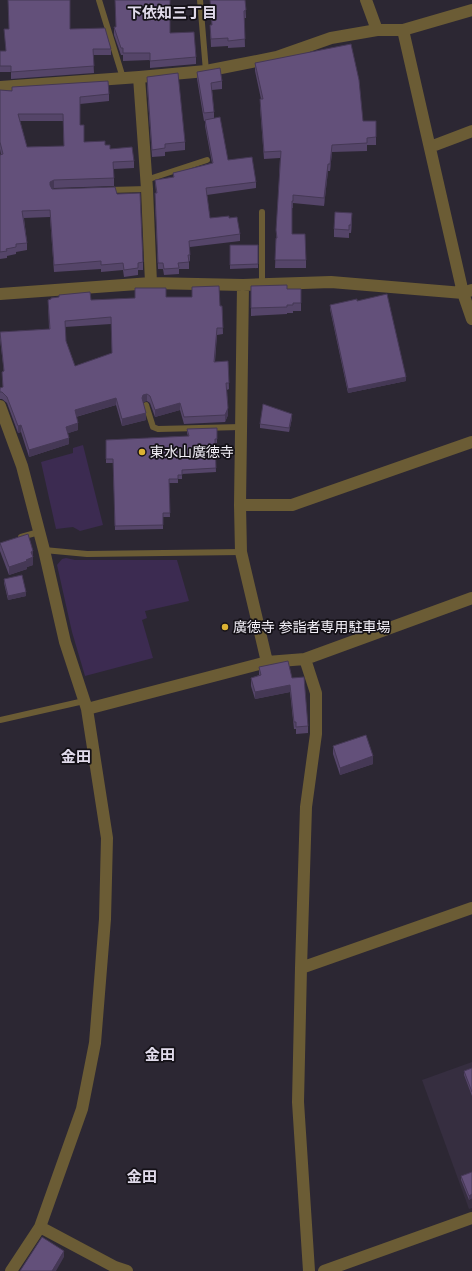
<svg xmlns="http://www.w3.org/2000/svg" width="472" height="1271" font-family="Roboto,'Noto Sans JP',sans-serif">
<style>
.built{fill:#362e40}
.green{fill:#3c2b51}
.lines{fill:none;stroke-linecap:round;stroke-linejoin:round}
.service{stroke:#6b5c35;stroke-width:6}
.minor{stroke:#6b5c35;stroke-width:12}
.wall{fill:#554569;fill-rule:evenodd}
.shaded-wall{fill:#453855}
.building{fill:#63507a;stroke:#453855;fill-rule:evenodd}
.poi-dot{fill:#dcb233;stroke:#141117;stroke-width:1.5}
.labels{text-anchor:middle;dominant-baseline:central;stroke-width:3.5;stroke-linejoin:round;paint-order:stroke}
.poi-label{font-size:14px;fill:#f4f1f9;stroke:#141117;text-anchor:start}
.neighbourhood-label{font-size:15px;font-weight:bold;fill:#e1dbeb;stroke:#141117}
</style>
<rect width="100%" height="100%" fill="#2c2733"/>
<path class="built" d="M 472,1062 L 472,1208 L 469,1209 L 422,1080 Z"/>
<path class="green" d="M 83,445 L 103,525 L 80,531 L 73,527 L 56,529 L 41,462 L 73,453 L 73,448 Z
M 66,558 L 75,560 L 177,560 L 189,601 L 145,611 L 147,618 L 142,620 L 153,658 L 85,676 L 72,632 L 57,565 L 62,559 Z"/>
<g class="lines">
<path class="service" d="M 99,0 L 123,78
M 200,0 L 206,71
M 146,180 L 207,160
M 109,190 L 147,189
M 262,212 L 262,284
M 146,405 L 153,427 L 158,429 L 241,427
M 21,537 L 39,532
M 44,550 L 87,554 L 241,552
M 0,720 L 84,701"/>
<path class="minor" d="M 366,0 L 377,30
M 472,10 L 403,30 L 463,293 L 472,319
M 139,77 L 147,189 L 151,283
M 0,87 L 139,77 L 206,71 L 277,57 L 331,38 L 377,30 L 403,30
M 430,147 L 472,131
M 243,285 L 240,505 L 241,552 L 267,662
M 0,294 L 151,283 L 243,285 L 331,282 L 463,293 L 472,290
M 0,406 L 22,466 L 44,550 L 65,642 L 87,709 L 107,838 L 105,919 L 95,1043 L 82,1109 L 40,1227 L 11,1271
M 240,505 L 292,505 L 472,442
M 305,659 L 316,693 L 316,734 L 306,807 L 301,968 L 298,1102 L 309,1271
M 87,709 L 267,662 L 305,659 L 472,598
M 301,968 L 472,908
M 40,1227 L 115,1267 L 127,1271
M 324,1271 L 472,1218"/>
</g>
<path class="wall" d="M 210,0 L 245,0 L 246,18 L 244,18 L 245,47 L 228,48 L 228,46 L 211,47 L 210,25 L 212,25 Z
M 114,27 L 170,33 L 196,57 L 196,64 L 150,68 L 150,60 L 123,61 L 123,55 L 121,55 L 114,35 Z
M 70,29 L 111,49 L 111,55 L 93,55 L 94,73 L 11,79 L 11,72 L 0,72 L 0,51 L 5,51 Z
M 255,63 L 363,121 L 376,137 L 376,145 L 367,145 L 367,151 L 332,152 L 330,171 L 328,171 L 324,206 L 293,203 L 293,208 L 292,208 L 292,234 L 306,260 L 306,268 L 275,268 L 280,158 L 264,159 L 260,107 L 260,99 L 261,99 L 255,71 Z
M 197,72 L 222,81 L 222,89 L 212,90 L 214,112 L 214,118 L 228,160 L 256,182 L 256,188 L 207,195 L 210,218 L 229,218 L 240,234 L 240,241 L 190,247 L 190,261 L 189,261 L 189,269 L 179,269 L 179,274 L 164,275 L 163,269 L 158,269 L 155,199 L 156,193 L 155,180 L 173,177 L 173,173 L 212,163 L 205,126 L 205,121 L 204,121 L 197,79 Z
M 147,77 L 185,142 L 185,150 L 165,152 L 165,156 L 152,157 L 147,85 Z
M 0,90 L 109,94 L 109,101 L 80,104 L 80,125 L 84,142 L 105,145 L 110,149 L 134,161 L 134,168 L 114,169 L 114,186 L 54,188 L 52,189 L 143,262 L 143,270 L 138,270 L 138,275 L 124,277 L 123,270 L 101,272 L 101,269 L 54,272 L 50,217 L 24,218 L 27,243 L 27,250 L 16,252 L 16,254 L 7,256 L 7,258 L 0,259 L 0,155 L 1,155 L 0,149 ZM 20,121 L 63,121 L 64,146 L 27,147 Z
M 352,221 L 351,233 L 349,233 L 349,238 L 334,237 L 334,229 Z
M 230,245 L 258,245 L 258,268 L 230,269 Z
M 251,286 L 287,289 L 301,289 L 301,311 L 293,311 L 293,313 L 287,313 L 287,314 L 251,316 Z
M 59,295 L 91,300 L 166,297 L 222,306 L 223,334 L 217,335 L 215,362 L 228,361 L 229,389 L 227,390 L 228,415 L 225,422 L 184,424 L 180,410 L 155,417 L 150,403 L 147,401 L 143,402 L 146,420 L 122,426 L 116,405 L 76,417 L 78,430 L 68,433 L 69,444 L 29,457 L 21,432 L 18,433 L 7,403 L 2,399 L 0,399 L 0,388 L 3,387 L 2,372 L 4,372 L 0,339 L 0,332 L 49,329 L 48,300 L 59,297 ZM 111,324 L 112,353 L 75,366 L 66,341 L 65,327 Z
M 357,301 L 406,381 L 348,393 L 330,309 L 330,305 Z
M 292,418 L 289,432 L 260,428 L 260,424 Z
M 217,428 L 217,443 L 215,443 L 216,472 L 182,474 L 182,479 L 178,479 L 178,483 L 169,483 L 170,517 L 163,517 L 163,529 L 115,530 L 113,463 L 106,463 L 106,440 L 188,436 L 187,433 L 187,429 Z
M 0,543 L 33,551 L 33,565 L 27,567 L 27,569 L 9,575 L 0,551 Z
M 4,579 L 26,596 L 8,600 L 4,583 Z
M 259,667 L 292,678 L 308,726 L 308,733 L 296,734 L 296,729 L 294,729 L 290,692 L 255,699 L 251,686 L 251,678 L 259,675 Z
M 333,746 L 373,764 L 340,775 L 333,754 Z
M 472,1068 L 472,1096 L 464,1075 L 464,1071 Z
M 472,1172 L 472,1198 L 469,1200 L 461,1180 L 461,1176 Z"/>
<path class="shaded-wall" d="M 332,145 L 332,152 L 330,171 L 330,164 Z
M 328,164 L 328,171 L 324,206 L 324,198 Z
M 54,180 L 54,188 L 50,190 L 50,182 Z
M 352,213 L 352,221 L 351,233 L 351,225 Z
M 406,377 L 406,381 L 348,393 L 348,389 Z
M 147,394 L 147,401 L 143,402 L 142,398 L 143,395 Z
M 116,398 L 116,405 L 75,417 L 75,410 Z
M 180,403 L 180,410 L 155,417 L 155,410 Z
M 228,408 L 228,415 L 225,422 L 225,415 Z
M 146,413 L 146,420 L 122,426 L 122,419 Z
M 292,414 L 292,418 L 289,432 L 289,428 Z
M 78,423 L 78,430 L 66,434 L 66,427 Z
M 21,425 L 21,432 L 18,433 L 18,426 Z
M 69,438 L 69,444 L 29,457 L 29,450 Z
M 33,551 L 33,565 L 27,567 L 27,569 L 9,575 L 9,567 L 26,560 L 31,552 Z
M 26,592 L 26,596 L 8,600 L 8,596 Z
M 290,685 L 290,692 L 255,699 L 255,692 Z
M 373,756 L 373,764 L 340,775 L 340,768 Z
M 472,1194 L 472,1198 L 469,1200 L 469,1196 Z
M 64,1251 L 64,1257 L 56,1271 L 52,1271 Z"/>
<path class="building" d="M 8,0 L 70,0 L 70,29 L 105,28 L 111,49 L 93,49 L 94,66 L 11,72 L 11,66 L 0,66 L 0,51 L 6,51 L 4,29 L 9,29 Z
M 115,0 L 170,0 L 170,33 L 194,32 L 196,57 L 150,61 L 150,53 L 123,53 L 123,48 L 121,48 L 114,27 L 116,27 Z
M 210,0 L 245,0 L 246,10 L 244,11 L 245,39 L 228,41 L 228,38 L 211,39 L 210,25 L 212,25 Z
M 351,44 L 359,80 L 363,121 L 376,121 L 376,137 L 367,138 L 367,143 L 332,145 L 330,164 L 328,164 L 324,198 L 293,195 L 293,201 L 292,201 L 292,234 L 305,234 L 306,260 L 275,260 L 276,238 L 277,238 L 276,230 L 281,151 L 264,152 L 260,99 L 263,99 L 255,63 Z
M 220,68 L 222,81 L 211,83 L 214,112 L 204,113 L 197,72 Z
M 178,73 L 185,142 L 165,144 L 165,148 L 152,150 L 147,77 Z
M 108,81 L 109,94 L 80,97 L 80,125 L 84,125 L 84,142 L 105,141 L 105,145 L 110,145 L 110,149 L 132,147 L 134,161 L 113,162 L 114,178 L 54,180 L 50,182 L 50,185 L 52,189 L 54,189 L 115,187 L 117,194 L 140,193 L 143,262 L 138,263 L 138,268 L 124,270 L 123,263 L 101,265 L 101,261 L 54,265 L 50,210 L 22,211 L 27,243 L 16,244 L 16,247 L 6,249 L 7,251 L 0,252 L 0,155 L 3,154 L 0,142 L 0,90 L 12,91 L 12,87 ZM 18,114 L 63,114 L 64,146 L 27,147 Z
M 220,117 L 228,160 L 252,157 L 256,182 L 206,188 L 210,218 L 229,216 L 229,218 L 237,217 L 240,234 L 189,241 L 190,255 L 188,255 L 189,262 L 178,263 L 179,268 L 164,269 L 163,263 L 158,263 L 155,193 L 157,193 L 155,180 L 174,177 L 173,173 L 213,163 L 205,120 Z
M 335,212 L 352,213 L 351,225 L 349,225 L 349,230 L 334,229 Z
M 230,245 L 258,245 L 258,264 L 230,265 Z
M 287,285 L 287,289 L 301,289 L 301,303 L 293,303 L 293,305 L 287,305 L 287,307 L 251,308 L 251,286 Z
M 219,286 L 220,306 L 222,306 L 223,328 L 217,328 L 214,362 L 228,361 L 229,383 L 226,383 L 228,408 L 225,415 L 184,417 L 180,403 L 155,410 L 150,396 L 147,394 L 143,395 L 142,398 L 146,413 L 122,419 L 116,398 L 75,410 L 78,423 L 66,427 L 69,438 L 29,450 L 21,425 L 18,426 L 7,397 L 2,392 L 0,392 L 0,388 L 3,387 L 2,372 L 4,371 L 0,332 L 50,329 L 48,300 L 51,299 L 51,298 L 59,297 L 59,295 L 90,292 L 91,300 L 135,298 L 135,288 L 166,288 L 166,297 L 192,297 L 192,287 ZM 111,317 L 112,353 L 75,366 L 66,341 L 65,321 Z
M 387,294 L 406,377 L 348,389 L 330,305 L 357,299 L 357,301 Z
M 263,404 L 292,414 L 289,428 L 260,424 Z
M 217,428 L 217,439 L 215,439 L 216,468 L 182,470 L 182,475 L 178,475 L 178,479 L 169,479 L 170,513 L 163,513 L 163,525 L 115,526 L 113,459 L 106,459 L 106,440 L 189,436 L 187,429 Z
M 28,534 L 33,551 L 31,552 L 33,557 L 26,560 L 27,561 L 9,567 L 0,543 Z
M 22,575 L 26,592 L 8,596 L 4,579 Z
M 288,661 L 292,678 L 304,677 L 308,726 L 296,727 L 296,722 L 294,722 L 290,685 L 255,692 L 251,678 L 261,675 L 259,667 Z
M 366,735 L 373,756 L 340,768 L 333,746 Z
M 472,1068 L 472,1092 L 464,1071 Z
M 472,1172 L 472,1194 L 469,1196 L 461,1176 Z
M 42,1237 L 64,1251 L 52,1271 L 20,1271 Z"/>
<g class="poi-dot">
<circle cx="142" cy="452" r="4"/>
<circle cx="225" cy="627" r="4"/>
</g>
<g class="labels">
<g class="poi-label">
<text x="150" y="452">東水山廣徳寺</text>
<text x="233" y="627">廣徳寺 参詣者専用駐車場</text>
</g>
<g class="neighbourhood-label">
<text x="172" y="13">下依知三丁目</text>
<text x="76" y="757">金田</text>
<text x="160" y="1055">金田</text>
<text x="142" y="1177">金田</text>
</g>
</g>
</svg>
